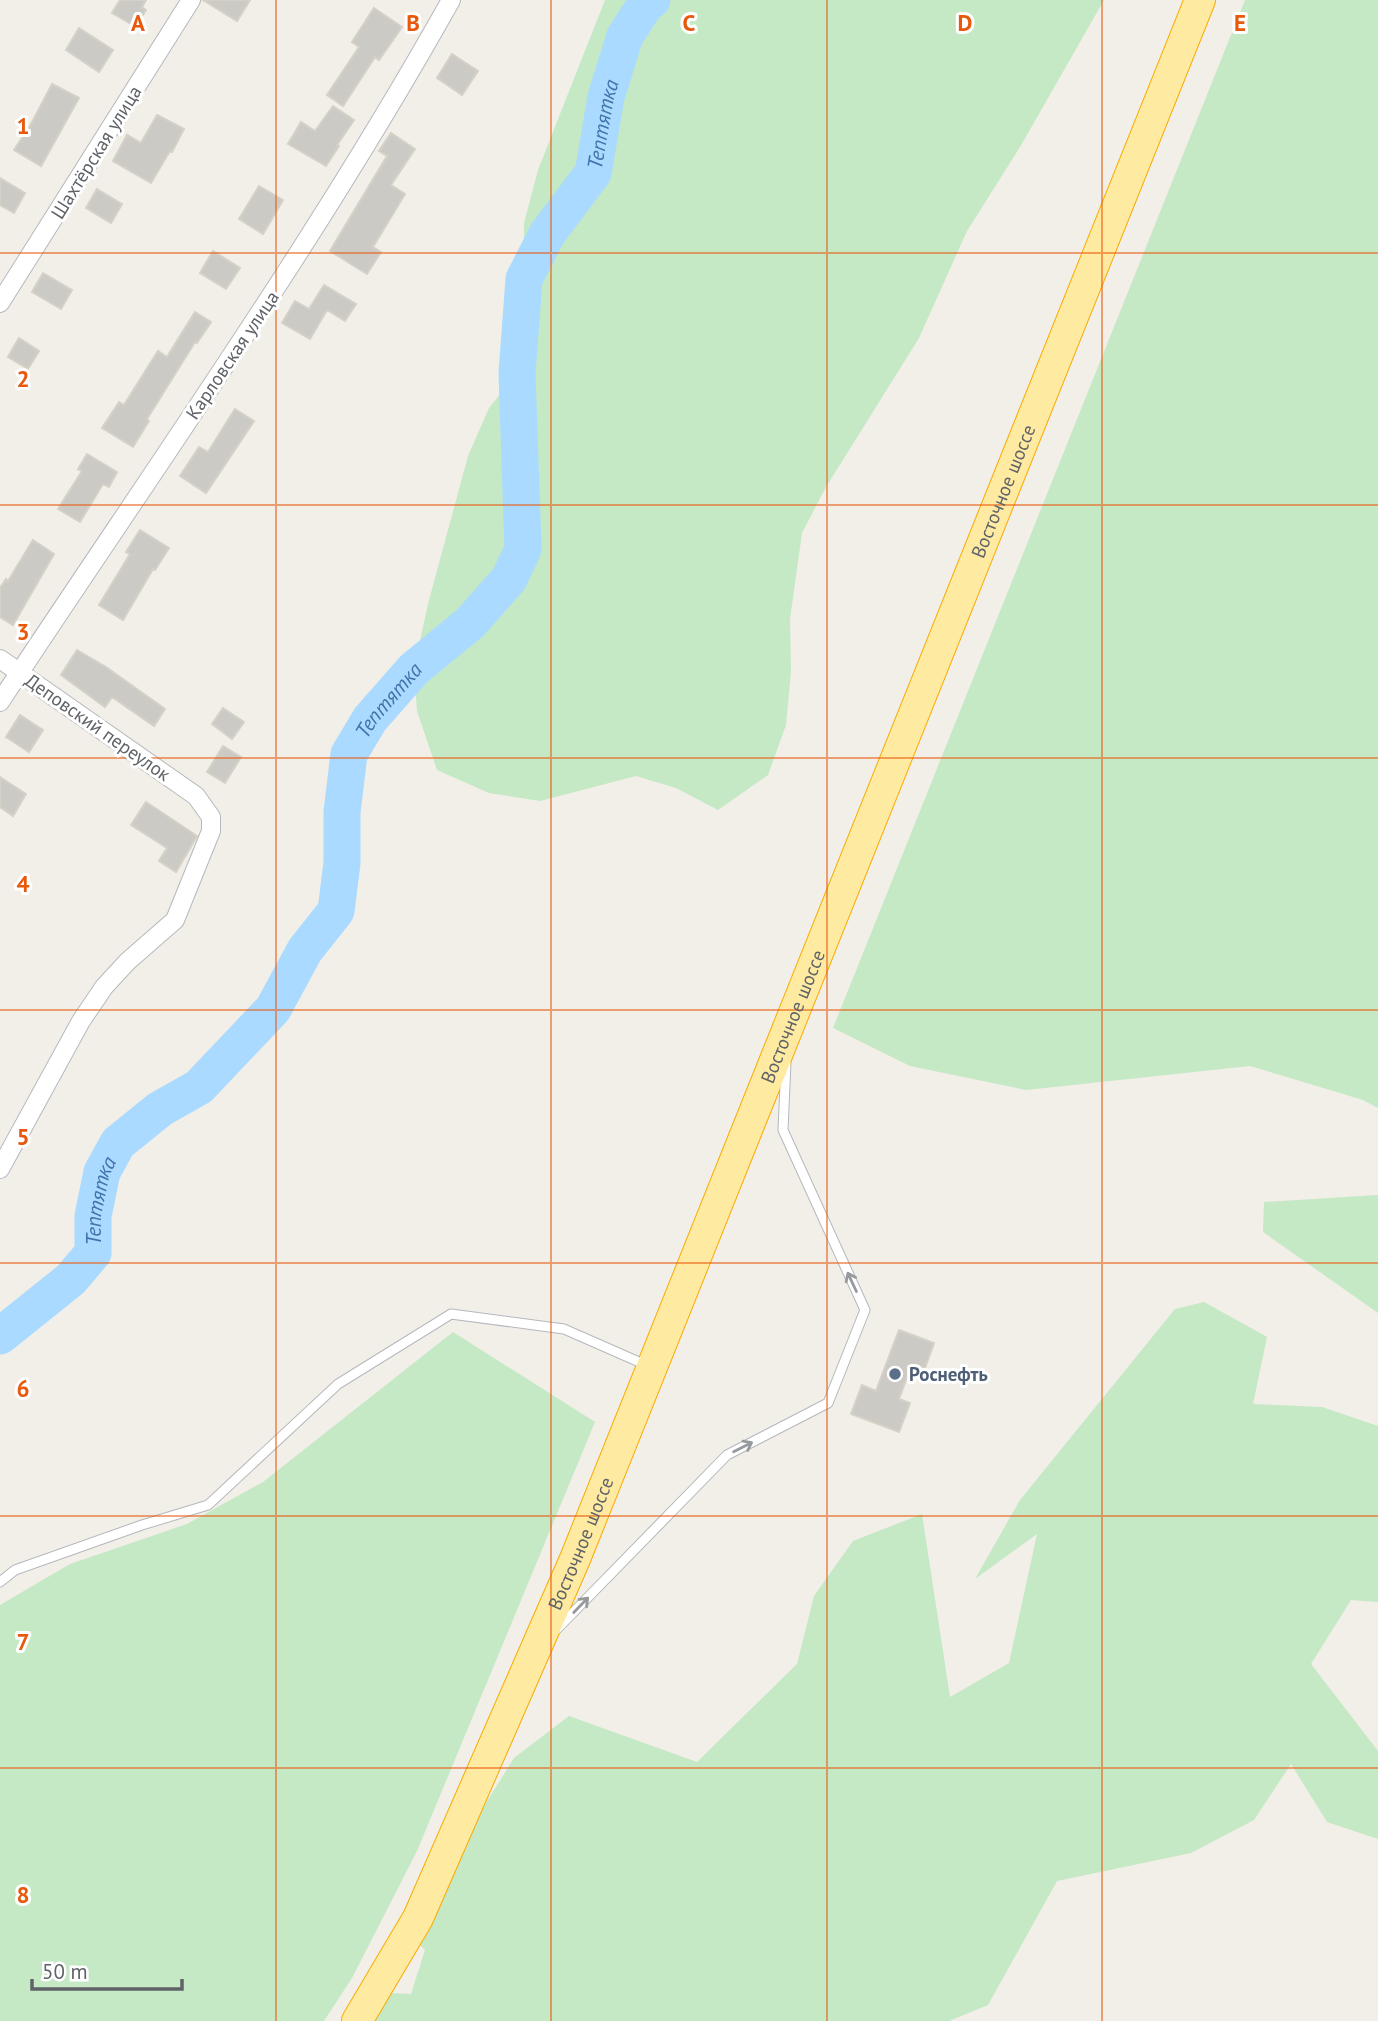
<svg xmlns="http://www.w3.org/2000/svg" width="1378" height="2021" font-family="'PT Sans',sans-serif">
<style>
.green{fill:#c5e8c5}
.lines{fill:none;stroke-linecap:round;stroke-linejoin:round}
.river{stroke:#aadaff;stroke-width:37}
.building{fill:#cccac5;stroke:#d6d1c6;stroke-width:2}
.service-casing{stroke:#b5b8bc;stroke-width:11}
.minor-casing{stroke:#b5b8bc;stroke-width:20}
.trunk-casing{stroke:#f9ab00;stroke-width:32}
.service{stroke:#fff;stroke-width:9}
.minor{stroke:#fff;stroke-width:18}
.trunk{stroke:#feeaa1;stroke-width:30}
.oneway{stroke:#979a9d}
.grid{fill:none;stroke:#e8590c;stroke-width:2;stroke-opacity:0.55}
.service-dot{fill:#5c6f8a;stroke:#fff;stroke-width:2.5}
.labels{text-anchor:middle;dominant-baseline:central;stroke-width:6;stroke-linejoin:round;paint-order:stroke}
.street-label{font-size:19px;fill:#5f6368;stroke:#fff}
.service-label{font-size:19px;font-weight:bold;fill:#4e5e75;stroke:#fff;text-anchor:start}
.water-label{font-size:21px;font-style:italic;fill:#4174aa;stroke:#fff}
.grid-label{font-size:23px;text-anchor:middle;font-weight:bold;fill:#e8590c;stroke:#fff;stroke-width:6;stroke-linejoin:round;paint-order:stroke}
</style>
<rect width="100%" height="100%" fill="#f1efe8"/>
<path class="green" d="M 605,0 L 1104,0 L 1020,147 L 967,231 L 919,338 L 826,487 L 802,533 L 790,619 L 791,671 L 786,725 L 768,775 L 718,810 L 676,788 L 636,776 L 540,801 L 489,793 L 437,770 L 417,711 L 414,669 L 428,604 L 468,456 L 489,408 L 517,373 L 513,324 L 524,279 L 524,223 L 538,170 Z
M 1245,0 L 1378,0 L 1378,1108 L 1363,1100 L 1250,1066 L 1026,1090 L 910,1066 L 833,1028 Z
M 1378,1195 L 1378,1313 L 1263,1232 L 1264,1202 Z
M 1204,1302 L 1267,1337 L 1253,1404 L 1322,1407 L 1378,1426 L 1378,1602 L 1351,1600 L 1311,1664 L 1378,1751 L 1378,1839 L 1327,1822 L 1291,1764 L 1254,1820 L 1191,1853 L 1057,1881 L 988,2005 L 949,2021 L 349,2021 L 372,1992 L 411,1994 L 425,1950 L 406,1931 L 514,1758 L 569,1716 L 697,1762 L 797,1664 L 814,1596 L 853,1541 L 922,1514 L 950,1697 L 1009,1663 L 1037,1534 L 975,1579 L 1020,1500 L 1175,1309 Z
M 453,1332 L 595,1422 L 417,1851 L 352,1978 L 324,2021 L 0,2021 L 0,1605 L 70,1564 L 187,1524 L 263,1482 Z"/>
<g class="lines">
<path class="river" id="s1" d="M 0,1336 L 71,1279 L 93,1253 L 93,1216 L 102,1172 L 118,1143 L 160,1109 L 199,1087 L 273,1009 L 305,950 L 336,911 L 342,863 L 342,812 L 349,754 L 370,719 L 414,669 L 470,623 L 509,579 L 523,549 L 517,373 L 524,279 L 547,234 L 593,173 L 606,97 L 625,36 L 647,2 L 652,0"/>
</g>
<path class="building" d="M 120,0 L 146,0 L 142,7 L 146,10 L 136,27 L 112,13 Z
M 203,0 L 250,0 L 237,21 Z
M 374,8 L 402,27 L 379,60 L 375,57 L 343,106 L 327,95 L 359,47 L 352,42 Z
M 79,28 L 113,50 L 99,72 L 66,50 Z
M 452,54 L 478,71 L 462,95 L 437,78 Z
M 52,84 L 79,98 L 41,166 L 14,150 L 30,126 Z
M 333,106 L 354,120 L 337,145 L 339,146 L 326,166 L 288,144 L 301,122 L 315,131 Z
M 157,115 L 184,129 L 172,152 L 170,151 L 151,183 L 113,161 L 127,135 L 141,143 Z
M 391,133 L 415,149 L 391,185 L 405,194 L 373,247 L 381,252 L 367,274 L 330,251 L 387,156 L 379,151 Z
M 0,178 L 25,193 L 14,213 L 0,205 Z
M 259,186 L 283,200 L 263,234 L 239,219 Z
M 97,189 L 122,204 L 111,223 L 86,208 Z
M 213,251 L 240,268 L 226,289 L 200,273 Z
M 43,273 L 72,290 L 61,309 L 32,292 Z
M 324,285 L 356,304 L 345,321 L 327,310 L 310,339 L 282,323 L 295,301 L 309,309 Z
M 195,312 L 211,322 L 197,343 L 195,342 L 147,419 L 149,421 L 133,447 L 102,428 L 119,402 L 124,405 L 158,351 L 167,357 Z
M 19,338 L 39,351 L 28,369 L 8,357 Z
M 235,409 L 254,421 L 206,493 L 180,476 L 199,447 L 208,452 Z
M 87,454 L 117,472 L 109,487 L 103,484 L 80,522 L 58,509 L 82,471 L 78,469 Z
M 140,530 L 169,548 L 155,570 L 153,569 L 123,620 L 99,605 L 130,554 L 126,552 Z
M 33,540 L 54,554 L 13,625 L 0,617 L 0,588 L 6,579 L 8,581 Z
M 77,650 L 106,667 L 165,709 L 154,726 L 112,697 L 105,707 L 61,675 Z
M 223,708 L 244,722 L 232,739 L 212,724 Z
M 20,715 L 43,730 L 29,752 L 6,737 Z
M 223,746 L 241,757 L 225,783 L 207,772 Z
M 0,777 L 26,794 L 13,816 L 0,807 Z
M 146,802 L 197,836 L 176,872 L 159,861 L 167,848 L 131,825 Z
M 899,1330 L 934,1343 L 925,1368 L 912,1364 L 899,1399 L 910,1403 L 899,1432 L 851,1414 L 862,1385 L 876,1391 Z"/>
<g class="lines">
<defs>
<path id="service" d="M 0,1582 L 15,1570 L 142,1525 L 208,1505 L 338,1384 L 451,1314 L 564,1329 L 646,1365
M 556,1630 L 727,1455 L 828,1403 L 865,1310 L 783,1130 L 786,1062"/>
<path id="minor" d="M 0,303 L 191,0
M 0,659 L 196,796 L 211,817 L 211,831 L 175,920 L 128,961 L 104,987 L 81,1021 L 0,1169
M 0,702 C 153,470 315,243 451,0"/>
<g id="trunk">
<path id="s2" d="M 357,2021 L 418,1918 L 575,1559 L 1200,0"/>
</g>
</defs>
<use href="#service" class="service-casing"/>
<use href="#minor" class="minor-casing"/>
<use href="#trunk" class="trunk-casing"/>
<use href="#service" class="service"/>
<use href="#minor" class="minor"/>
<use href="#trunk" class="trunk"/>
</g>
<defs><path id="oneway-shaft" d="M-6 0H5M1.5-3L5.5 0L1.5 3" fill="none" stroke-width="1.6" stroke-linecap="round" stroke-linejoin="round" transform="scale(1.75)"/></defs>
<g class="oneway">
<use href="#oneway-shaft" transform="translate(852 1282) rotate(-115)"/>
<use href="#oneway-shaft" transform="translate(743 1447) rotate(-27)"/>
<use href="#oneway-shaft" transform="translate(581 1605) rotate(-46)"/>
</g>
<path class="grid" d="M 276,0 L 276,2021M 551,0 L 551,2021M 827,0 L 827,2021M 1102,0 L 1102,2021M 0,253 L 1378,253M 0,505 L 1378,505M 0,758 L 1378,758M 0,1010 L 1378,1010M 0,1263 L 1378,1263M 0,1516 L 1378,1516M 0,1768 L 1378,1768"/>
<circle class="service-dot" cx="895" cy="1374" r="7"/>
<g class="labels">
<g class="street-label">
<text transform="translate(96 152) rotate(-58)">Шахтёрская улица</text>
<text transform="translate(232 355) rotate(-56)">Карловская улица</text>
<text stroke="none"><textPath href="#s2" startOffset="1662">Восточное шоссе</textPath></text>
<text transform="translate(98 727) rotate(35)">Деповский переулок</text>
<text stroke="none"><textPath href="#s2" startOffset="1096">Восточное шоссе</textPath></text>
<text stroke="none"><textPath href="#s2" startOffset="528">Восточное шоссе</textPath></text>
</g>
<g class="service-label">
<text x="909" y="1374">Роснефть</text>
</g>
<g class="water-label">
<text stroke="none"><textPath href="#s1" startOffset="1440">Тептятка</textPath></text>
<text stroke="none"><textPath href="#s1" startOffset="788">Тептятка</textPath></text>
<text stroke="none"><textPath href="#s1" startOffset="178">Тептятка</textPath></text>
</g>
</g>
<g class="grid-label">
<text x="138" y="31">A</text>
<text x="413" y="31">B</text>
<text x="689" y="31">C</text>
<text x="965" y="31">D</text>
<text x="1240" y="31">E</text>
<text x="23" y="134">1</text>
<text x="23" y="387">2</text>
<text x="23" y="640">3</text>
<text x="23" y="892">4</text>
<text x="23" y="1145">5</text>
<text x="23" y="1397">6</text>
<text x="23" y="1650">7</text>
<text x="23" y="1903">8</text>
</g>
<path d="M32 1979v10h150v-10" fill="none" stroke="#5f6368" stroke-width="3.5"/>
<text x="42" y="1979" font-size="21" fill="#5f6368" stroke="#ffffff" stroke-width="5" paint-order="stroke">50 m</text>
</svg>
